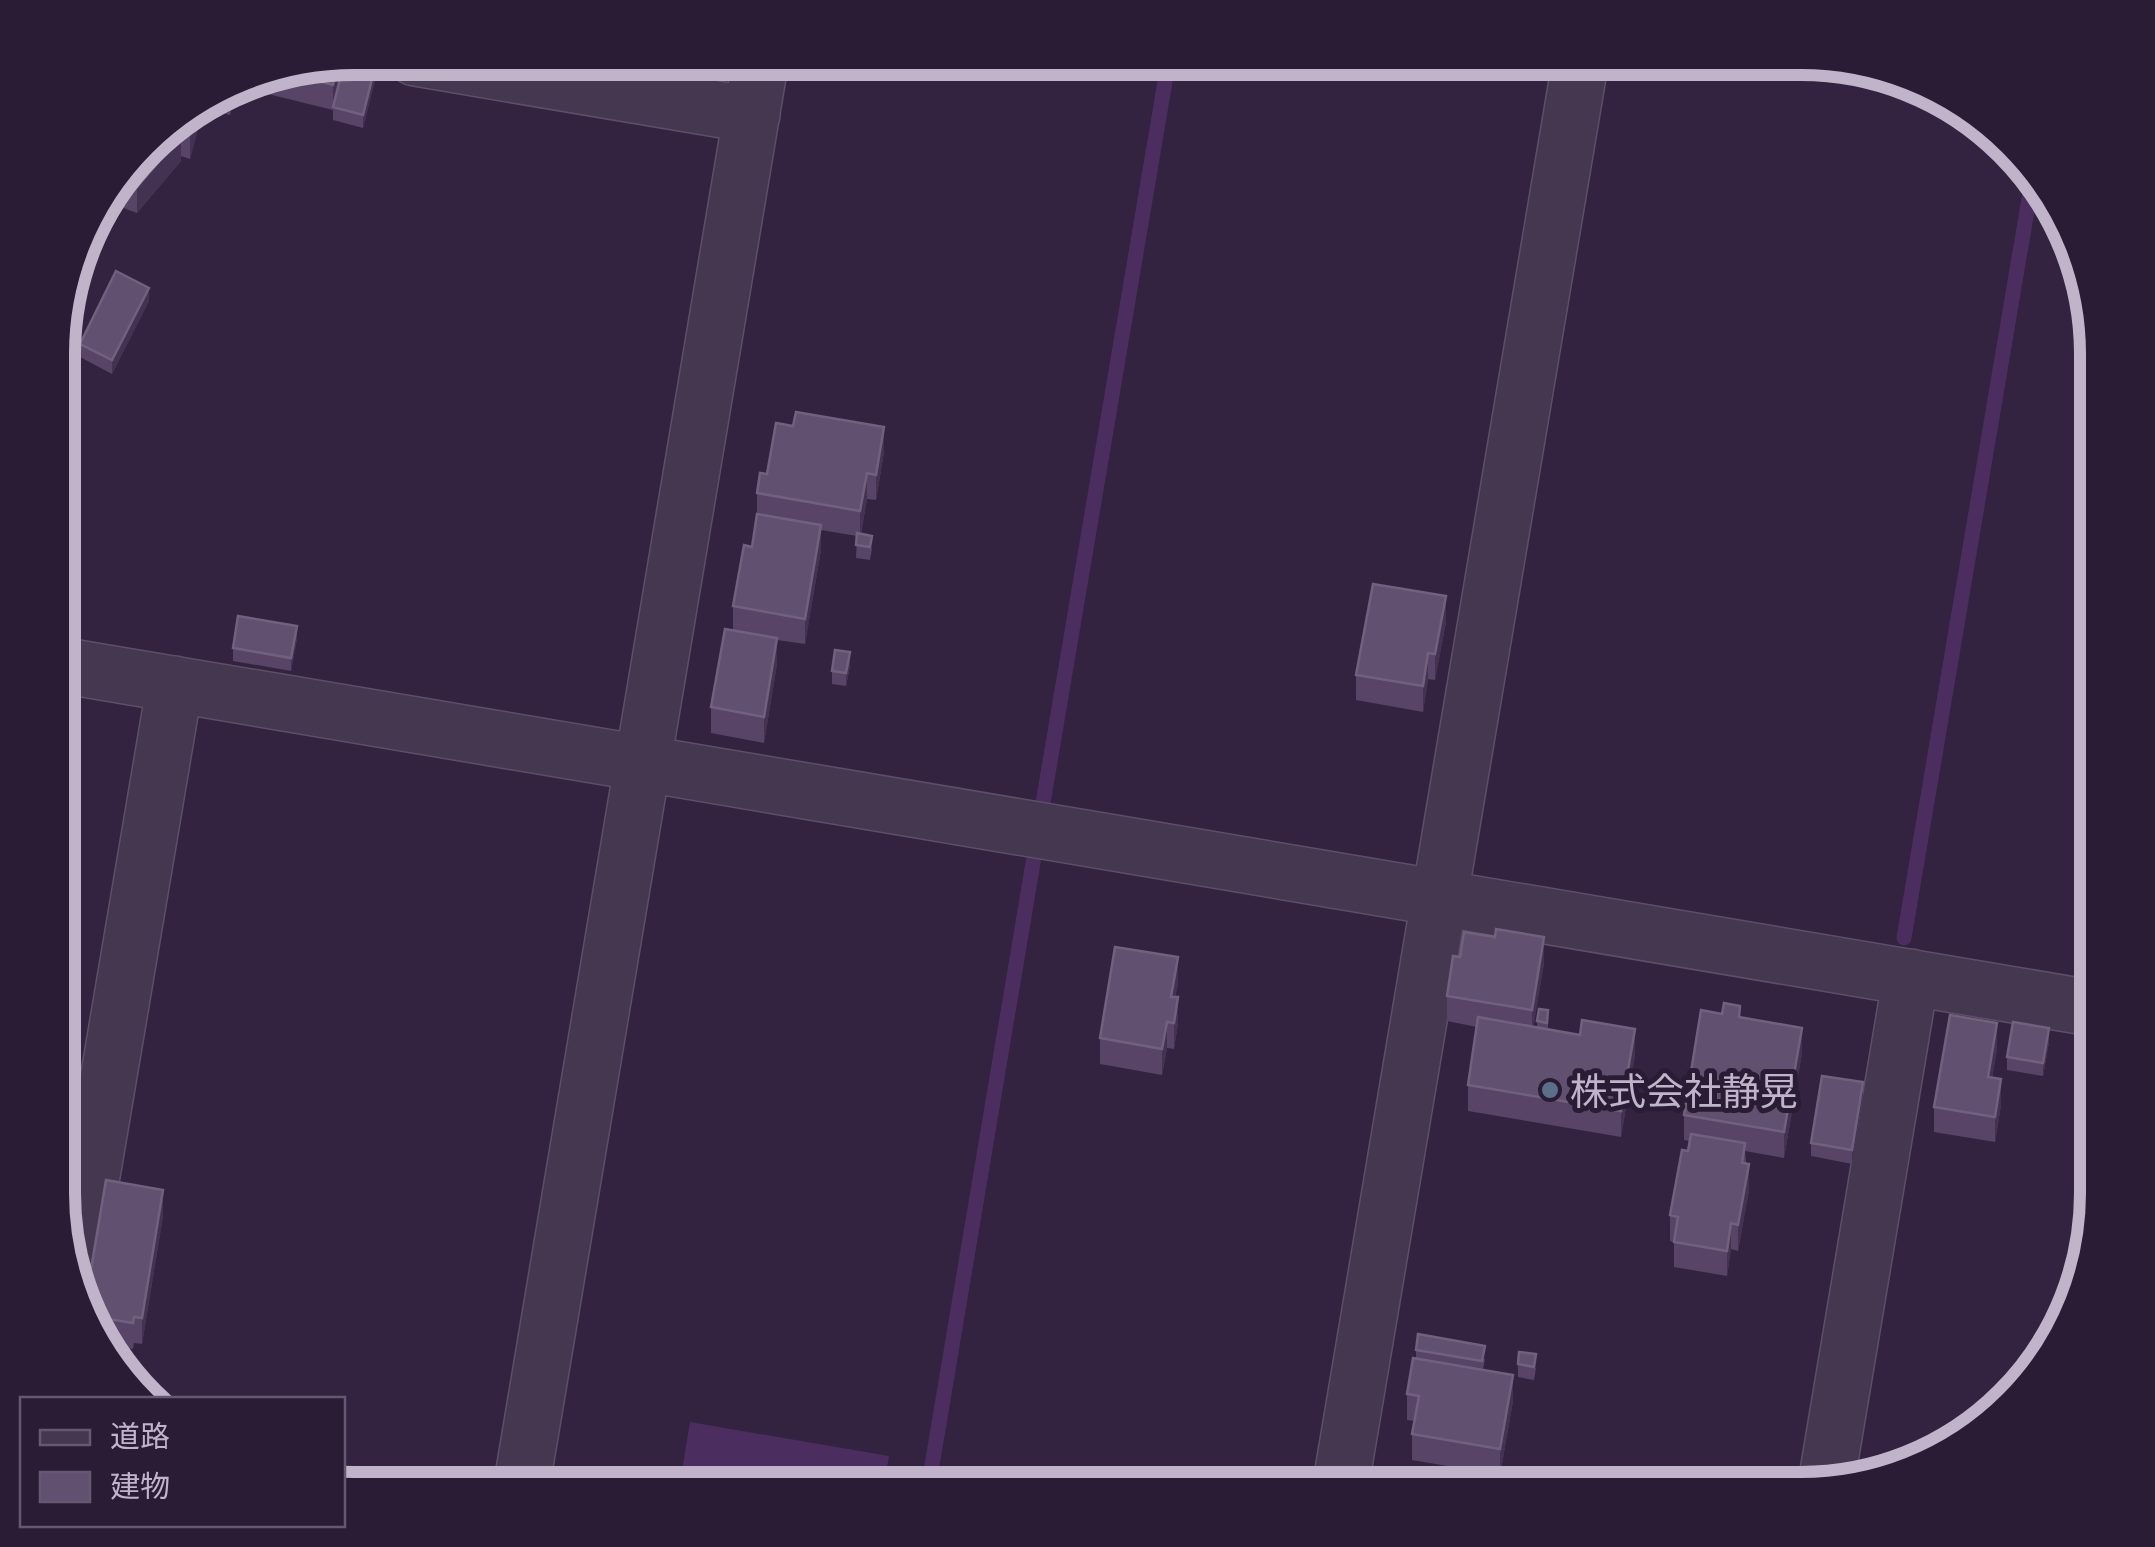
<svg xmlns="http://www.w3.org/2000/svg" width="2155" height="1547" font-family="'Exo 2','Noto Sans JP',sans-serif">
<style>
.water{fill:#4b2e5f}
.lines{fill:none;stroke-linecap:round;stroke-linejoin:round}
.stream{stroke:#4b2e5f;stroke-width:15}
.minor-casing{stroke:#5d4f67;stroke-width:58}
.minor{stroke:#45374f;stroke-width:55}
.wall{fill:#574466}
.shaded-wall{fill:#443252}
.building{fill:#625070;stroke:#71607e;stroke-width:2.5}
.service-dot{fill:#5c6f8a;stroke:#2a1c34;stroke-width:4}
.labels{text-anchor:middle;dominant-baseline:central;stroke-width:10;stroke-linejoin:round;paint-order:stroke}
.poi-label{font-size:38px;fill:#c1b3ca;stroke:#2a1c34;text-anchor:start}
.rim{fill:none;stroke:#c1b3ca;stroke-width:12}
</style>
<rect width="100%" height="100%" fill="#332340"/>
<path class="water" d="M 690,1422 L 889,1456 L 883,1489 L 679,1489 Z"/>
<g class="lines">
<path class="stream" d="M 1043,803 L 1169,58
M 1904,938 L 2032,181
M 928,1489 L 1034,857"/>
<defs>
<path id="minor" d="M 415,58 L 752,115
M 60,665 L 2097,1009
M 75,1276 L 175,684
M 1826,1484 L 1911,977
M 521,1489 L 761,58
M 1340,1489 L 1581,58"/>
</defs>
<use href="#minor" class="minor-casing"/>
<use href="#minor" class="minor"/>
</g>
<path class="wall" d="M 354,58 L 377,72 L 363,128 L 333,120 L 333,110 L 268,94 L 268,72 Z
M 629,58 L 705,58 L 702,80 L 629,68 Z
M 1089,58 L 1116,58 L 1115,65 L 1089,61 Z
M 237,86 L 230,115 L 203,108 L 190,159 L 181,156 L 181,161 L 137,213 L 102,200 L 159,131 Z
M 149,301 L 112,374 L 80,357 L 80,344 Z
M 884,452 L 876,500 L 867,499 L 861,534 L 872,549 L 870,560 L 856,558 L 857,536 L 821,530 L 821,550 L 805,644 L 777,640 L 777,664 L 764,743 L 711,733 L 711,707 L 733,630 L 733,606 L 752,547 L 757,515 L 757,493 L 767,474 Z
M 1446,622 L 1435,680 L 1428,679 L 1423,712 L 1356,700 L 1356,675 Z
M 297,639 L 291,671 L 233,661 L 233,648 Z
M 850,666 L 846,686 L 832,684 L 832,671 Z
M 1544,963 L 1533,1027 L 1537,1027 L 1537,1021 L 1548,1023 L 1548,1029 L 1635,1055 L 1621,1137 L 1468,1111 L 1468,1085 L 1477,1027 L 1447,1021 L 1447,996 Z
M 1178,983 L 1175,997 L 1178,1023 L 1174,1049 L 1167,1048 L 1162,1075 L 1100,1064 L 1100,1038 Z
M 1740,1017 L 1802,1053 L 1784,1158 L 1745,1151 L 1749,1190 L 1738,1251 L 1731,1249 L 1727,1276 L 1674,1267 L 1674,1242 L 1670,1241 L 1670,1215 L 1690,1141 L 1684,1140 L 1684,1115 Z
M 2049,1042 L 2043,1076 L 2007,1070 L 2007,1057 Z
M 1997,1049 L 1992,1078 L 2001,1105 L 1995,1142 L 1934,1132 L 1934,1107 Z
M 1863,1095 L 1852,1164 L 1811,1156 L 1811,1143 Z
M 163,1216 L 142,1344 L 134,1343 L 133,1349 L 99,1343 L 97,1341 L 85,1305 Z
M 1416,1350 L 1485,1359 L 1483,1370 L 1513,1401 L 1500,1475 L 1412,1460 L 1412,1434 L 1415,1421 L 1407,1420 L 1407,1394 L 1416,1358 Z
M 1518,1364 L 1536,1368 L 1534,1380 L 1518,1377 Z"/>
<path class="shaded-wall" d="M 702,58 L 705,58 L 702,80 Z
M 345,59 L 345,62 L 333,111 L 333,85 L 339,60 Z
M 377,59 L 377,72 L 363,128 L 363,115 Z
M 237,86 L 237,88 L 230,115 L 230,102 L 233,88 Z
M 203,105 L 203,112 L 190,159 L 190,133 L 197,109 Z
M 181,136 L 181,161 L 137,213 L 137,187 Z
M 149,288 L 149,301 L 112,374 L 112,360 Z
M 884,427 L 884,452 L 876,500 L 876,475 Z
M 867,473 L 867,499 L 860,537 L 860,511 Z
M 821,525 L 821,550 L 805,644 L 805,619 Z
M 1446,596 L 1446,622 L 1435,680 L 1435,654 Z
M 297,626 L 297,639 L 291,671 L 291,658 Z
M 777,638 L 777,664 L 764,743 L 764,717 Z
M 850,652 L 850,666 L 846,686 L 846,673 Z
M 1428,653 L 1428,679 L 1423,712 L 1423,686 Z
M 1544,937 L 1544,963 L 1532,1036 L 1532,1010 Z
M 1178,957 L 1178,983 L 1171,1022 L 1171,997 Z
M 1178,997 L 1178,1023 L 1174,1049 L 1174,1023 Z
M 1167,1022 L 1167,1048 L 1162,1075 L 1162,1049 Z
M 1997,1023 L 1997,1049 L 1988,1103 L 1988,1077 Z
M 1802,1028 L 1802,1053 L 1784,1158 L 1784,1132 Z
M 2049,1028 L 2049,1042 L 2043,1076 L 2043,1063 Z
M 1635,1029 L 1635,1055 L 1621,1137 L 1621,1111 Z
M 2001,1079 L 2001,1105 L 1995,1142 L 1995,1117 Z
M 1863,1082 L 1863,1095 L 1852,1164 L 1852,1150 Z
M 1749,1164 L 1749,1190 L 1738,1251 L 1738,1225 Z
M 163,1190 L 163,1216 L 142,1344 L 142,1318 Z
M 1731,1223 L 1731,1249 L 1727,1276 L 1727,1251 Z
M 1513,1375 L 1513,1401 L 1500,1475 L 1500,1449 Z"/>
<path class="building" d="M 354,58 L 377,59 L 363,115 L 333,107 L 345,59 Z
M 339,60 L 333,85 L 277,70 Z
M 233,88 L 230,102 L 216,98 Z
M 197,109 L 190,133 L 167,126 Z
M 161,130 L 181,136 L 137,187 L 119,180 Z
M 116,271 L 149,288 L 112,360 L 80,344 Z
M 796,412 L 884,427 L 876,475 L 867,473 L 860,511 L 757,493 L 760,473 L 767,474 L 776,423 L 793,426 Z
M 757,514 L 821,525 L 805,619 L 733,606 L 744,545 L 752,547 Z
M 857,533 L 872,536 L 870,547 L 856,545 Z
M 1373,584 L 1446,596 L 1435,654 L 1428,653 L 1423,686 L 1356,675 Z
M 238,616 L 297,626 L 291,658 L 233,648 Z
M 725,629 L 777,638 L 764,717 L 711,707 Z
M 835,650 L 850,652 L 846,673 L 832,671 Z
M 1496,929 L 1544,937 L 1532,1010 L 1447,996 L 1453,956 L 1460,957 L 1464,932 L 1495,937 Z
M 1115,947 L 1178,957 L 1171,997 L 1178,997 L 1174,1023 L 1167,1022 L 1162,1049 L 1100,1038 Z
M 1724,1003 L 1740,1006 L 1739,1017 L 1802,1028 L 1784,1132 L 1684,1115 L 1701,1010 L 1722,1014 Z
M 1539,1009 L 1548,1010 L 1547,1023 L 1537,1021 Z
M 1950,1015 L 1997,1023 L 1988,1077 L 2001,1079 L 1995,1117 L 1934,1107 Z
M 1478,1017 L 1580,1035 L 1582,1020 L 1635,1029 L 1621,1111 L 1468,1085 Z
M 2013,1022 L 2049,1028 L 2043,1063 L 2007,1057 Z
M 1822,1076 L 1863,1082 L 1852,1150 L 1811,1143 Z
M 1691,1134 L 1745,1143 L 1742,1163 L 1749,1164 L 1738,1225 L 1731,1223 L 1727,1251 L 1674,1242 L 1678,1217 L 1670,1215 L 1682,1150 L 1688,1151 Z
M 106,1180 L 163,1190 L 142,1318 L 134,1317 L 133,1323 L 91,1316 L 92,1310 L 86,1309 L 85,1305 Z
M 1418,1334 L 1485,1346 L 1482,1361 L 1416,1350 Z
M 1519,1352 L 1536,1354 L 1534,1367 L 1518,1364 Z
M 1413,1358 L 1513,1375 L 1500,1449 L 1412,1434 L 1419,1396 L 1407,1394 Z
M 623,1468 L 659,1474 L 656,1489 L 620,1489 Z"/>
<circle class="service-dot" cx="1550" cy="1090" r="10"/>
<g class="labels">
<g class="poi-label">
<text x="1570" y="1090">株式会社静晃</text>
</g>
</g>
<path d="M0 0H2155V1547H0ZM354 75H1801A279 279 0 0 1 2080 354V1193A279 279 0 0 1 1801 1472H354A279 279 0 0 1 75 1193V354A279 279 0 0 1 354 75Z" fill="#2a1c34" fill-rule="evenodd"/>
<path class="rim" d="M354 75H1801A279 279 0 0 1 2080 354V1193A279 279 0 0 1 1801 1472H354A279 279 0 0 1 75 1193V354A279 279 0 0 1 354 75Z"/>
<rect x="20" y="1397" width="325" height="130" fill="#2a1c34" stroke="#665870" stroke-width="2.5"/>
<rect x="40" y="1430" width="50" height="15" fill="#45374f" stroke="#665870" stroke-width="2.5"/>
<text x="110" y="1447" font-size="30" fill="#c1b3ca">道路</text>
<rect x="40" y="1472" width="50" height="30" fill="#625070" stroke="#665870" stroke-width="2.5"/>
<text x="110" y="1497" font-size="30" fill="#c1b3ca">建物</text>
</svg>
